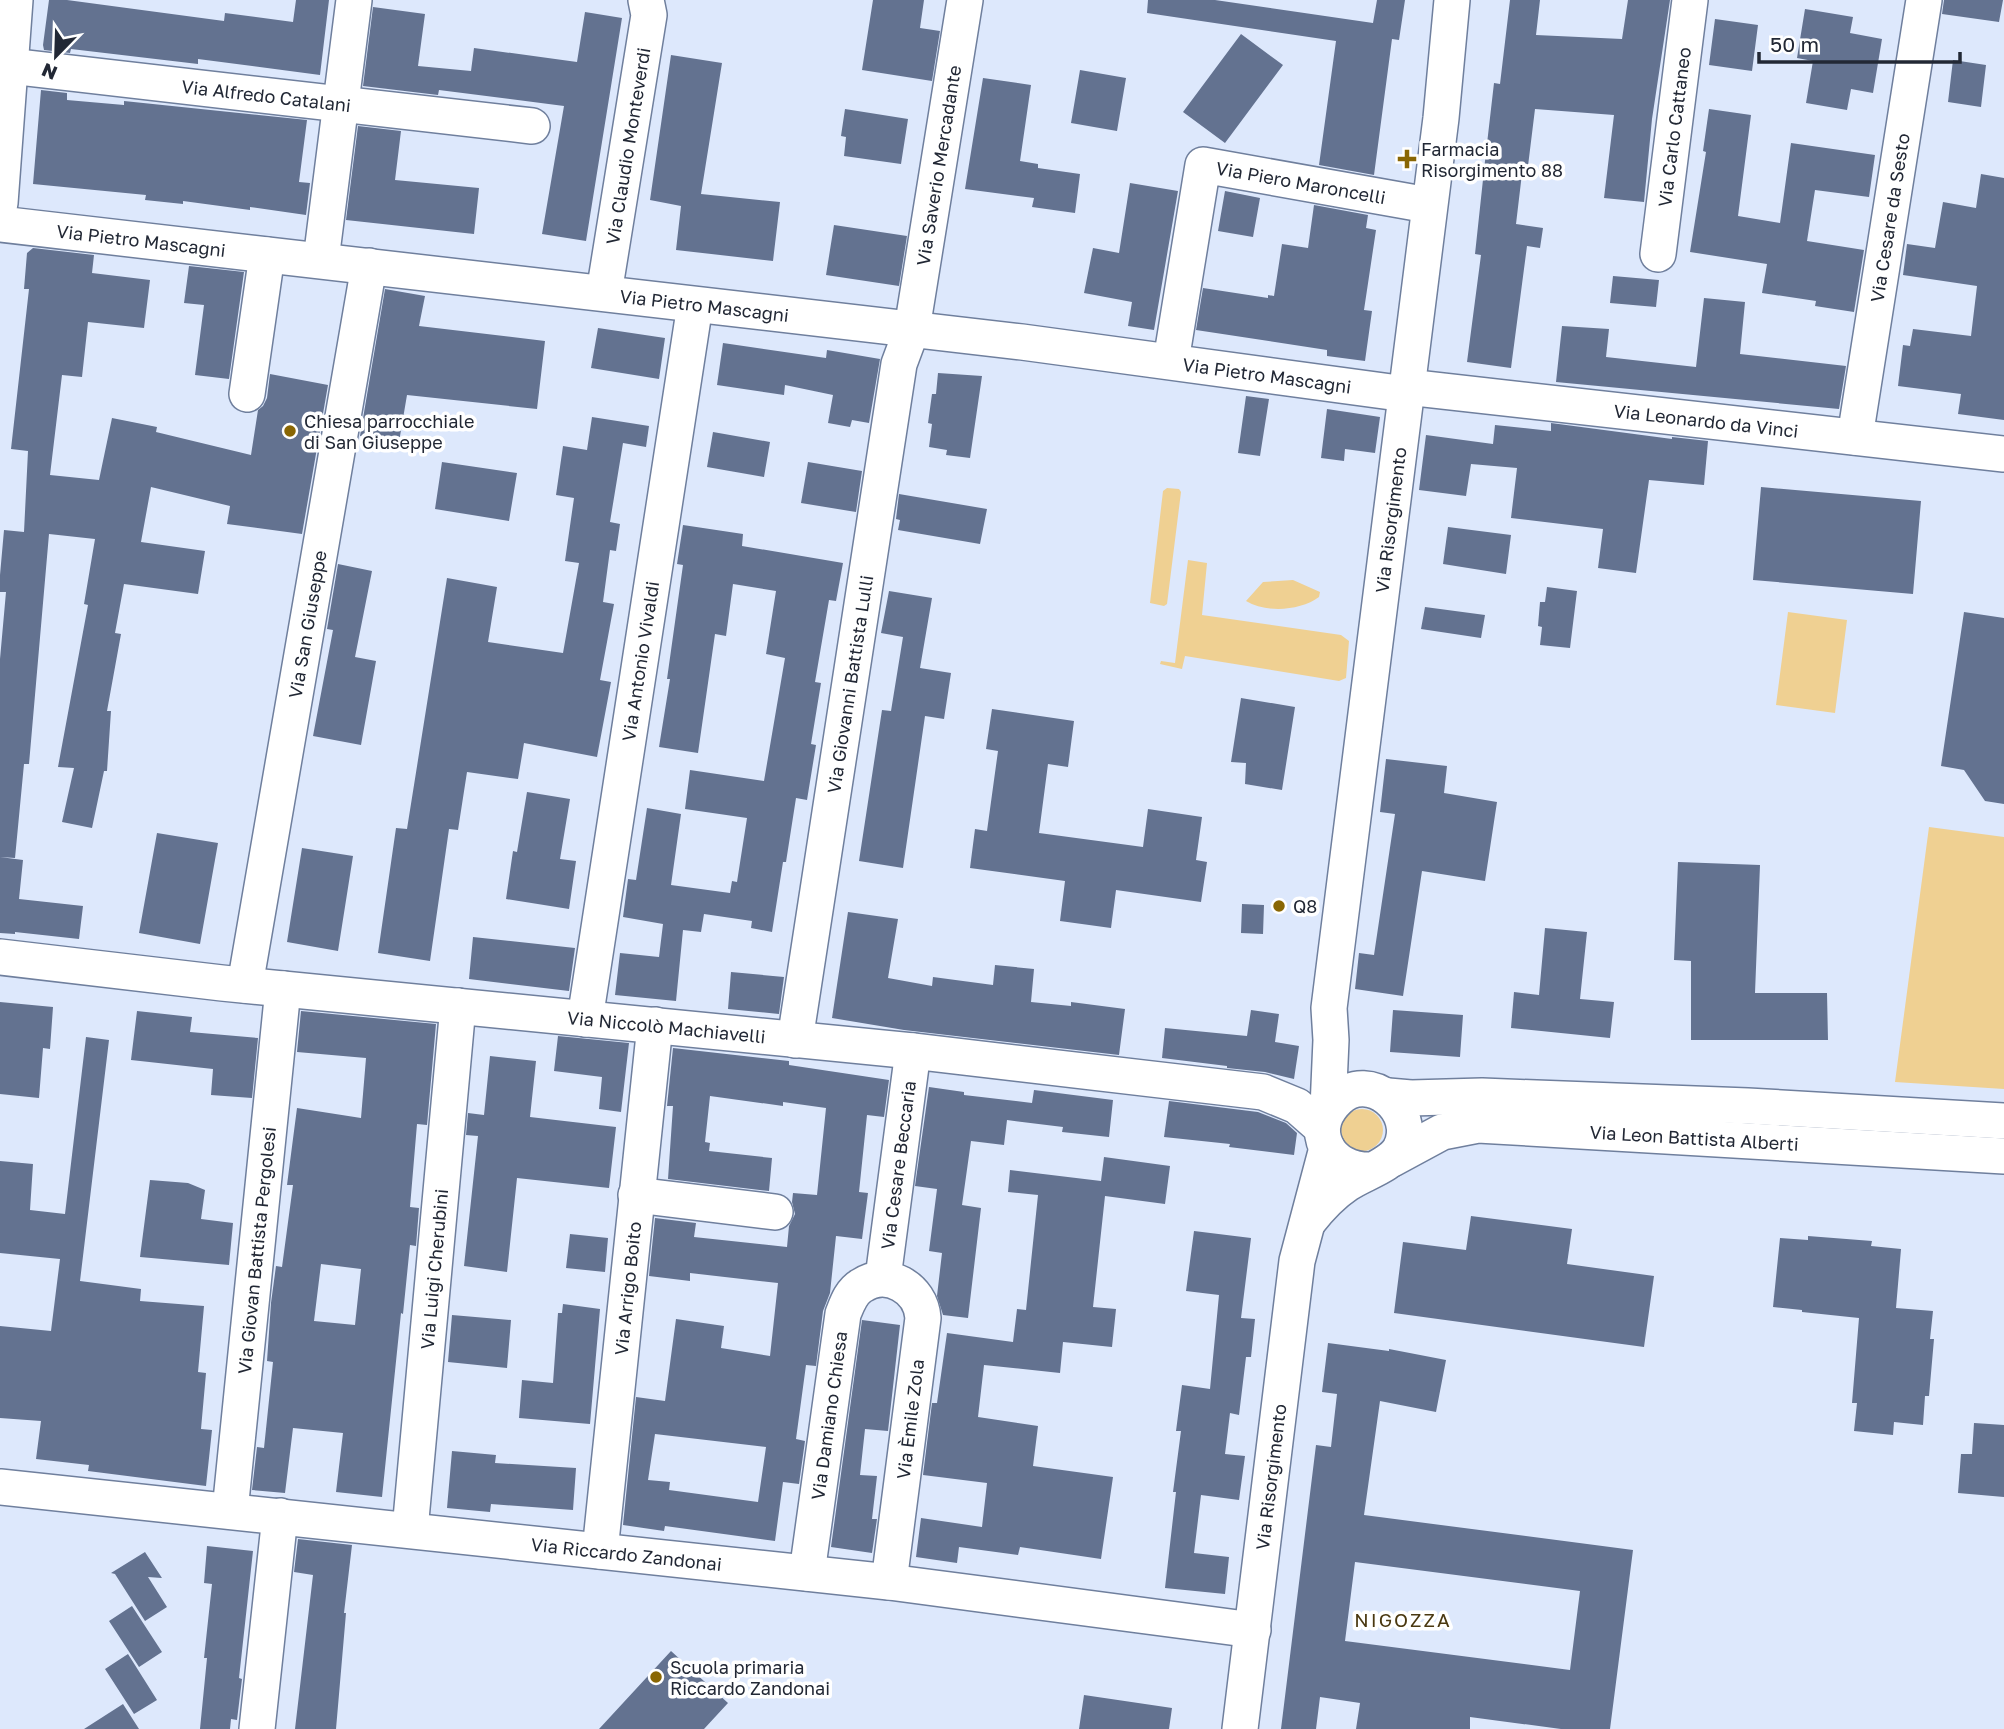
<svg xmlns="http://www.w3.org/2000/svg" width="2004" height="1729" font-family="'Golos Text',sans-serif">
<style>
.green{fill:#efd092}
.building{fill:#637290;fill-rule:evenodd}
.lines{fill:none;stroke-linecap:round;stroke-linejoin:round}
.minor-casing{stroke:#6f7f9d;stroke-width:38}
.minor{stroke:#fff;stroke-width:35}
.poi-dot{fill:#896603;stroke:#fff;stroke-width:2.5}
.labels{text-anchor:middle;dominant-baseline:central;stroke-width:7;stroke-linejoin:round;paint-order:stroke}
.street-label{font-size:18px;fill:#222835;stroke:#fff}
.poi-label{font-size:18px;fill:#222835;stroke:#fff;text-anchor:start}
.neighbourhood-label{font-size:19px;letter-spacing:2px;fill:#4a3811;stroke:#fff}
</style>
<rect width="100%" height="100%" fill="#dde8fc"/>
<path class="green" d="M 1167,488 L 1179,489 L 1181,492 L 1167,604 L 1164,606 L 1150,603 L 1163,491 Z
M 1188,560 L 1207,563 L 1202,615 L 1341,635 L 1349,641 L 1346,678 L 1339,681 L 1185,656 L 1182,669 L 1160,664 L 1161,661 L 1175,663 Z
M 1293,580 L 1320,592 L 1319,597 C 1300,611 1266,613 1246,601 L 1263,582 Z
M 1788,612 L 1847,620 L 1835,713 L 1776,705 Z
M 1929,827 L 2004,837 L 2004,1089 L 1895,1082 Z
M1341 1130a21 21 0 1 1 42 0a21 21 0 1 1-42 0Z"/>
<path class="building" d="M 49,0 L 67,0 L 224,21 L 225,13 L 293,22 L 296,0 L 329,0 L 320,75 L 198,59 L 198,64 L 71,49 L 70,53 L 44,50 L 43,45 Z
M 873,0 L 924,0 L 920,28 L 940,31 L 932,81 L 862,70 Z
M 1148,0 L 1215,0 L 1373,23 L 1377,0 L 1405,0 L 1399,40 L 1392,39 L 1374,175 L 1319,165 L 1336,41 L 1147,13 Z
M 1510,0 L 1540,0 L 1536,35 L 1622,39 L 1628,0 L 1670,0 L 1652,119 L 1644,202 L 1604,198 L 1614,115 L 1535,109 L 1528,166 L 1523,165 L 1516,224 L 1543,228 L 1540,248 L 1527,246 L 1511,368 L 1467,362 L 1481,255 L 1475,254 L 1485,161 L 1494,83 L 1500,84 Z
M 1944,0 L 2003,0 L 1999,22 L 1942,14 Z
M 373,7 L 425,14 L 418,66 L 471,71 L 474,48 L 577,62 L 585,12 L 622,18 L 586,241 L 542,234 L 564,106 L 439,90 L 438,95 L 363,86 Z
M 1805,9 L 1853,17 L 1850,33 L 1882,39 L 1873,93 L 1851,89 L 1847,110 L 1806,103 L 1813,61 L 1797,58 Z
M 1715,19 L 1758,25 L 1752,71 L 1709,65 Z
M 1241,34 L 1283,65 L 1225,143 L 1183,112 Z
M 671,55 L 722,63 L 701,194 L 780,202 L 773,261 L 676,250 L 681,206 L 650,200 Z
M 1953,60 L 1986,65 L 1981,107 L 1948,102 Z
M 1080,70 L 1126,78 L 1117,131 L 1071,123 Z
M 983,78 L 1031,85 L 1020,161 L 1038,164 L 1038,168 L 1080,174 L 1075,213 L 1032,207 L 1034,198 L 965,189 Z
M 41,90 L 67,93 L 67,100 L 124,105 L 124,101 L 307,120 L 299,182 L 310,183 L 306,215 L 250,207 L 250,210 L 183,201 L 183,204 L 145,200 L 146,195 L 33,184 Z
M 845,109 L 908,119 L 901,164 L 844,156 L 846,137 L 841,136 Z
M 1709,109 L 1751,115 L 1738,216 L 1780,223 L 1791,143 L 1875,155 L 1869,197 L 1815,190 L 1807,241 L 1864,250 L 1854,312 L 1815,306 L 1816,301 L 1762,293 L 1767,264 L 1690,252 L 1706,152 L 1703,151 Z
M 358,126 L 401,131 L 395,180 L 479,188 L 474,234 L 346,220 Z
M 1981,174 L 2004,178 L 2004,420 L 1958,414 L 1961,394 L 1898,386 L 1903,345 L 1910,346 L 1913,329 L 1971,336 L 1977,286 L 1903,275 L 1907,244 L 1935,248 L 1943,202 L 1976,208 Z
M 1130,183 L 1178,191 L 1154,330 L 1128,326 L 1132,302 L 1084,293 L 1093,248 L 1119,253 Z
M 1225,191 L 1260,198 L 1253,237 L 1218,231 Z
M 1314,205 L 1368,215 L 1366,228 L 1376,230 L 1364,310 L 1372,311 L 1365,361 L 1327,356 L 1327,350 L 1196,330 L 1203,288 L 1268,298 L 1268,295 L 1274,296 L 1282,244 L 1308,248 Z
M 834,225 L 907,236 L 899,286 L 826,275 Z
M 33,248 L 94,255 L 92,273 L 150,280 L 144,328 L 88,322 L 82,377 L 62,375 L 50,475 L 99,480 L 112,418 L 157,427 L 156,432 L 251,455 L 258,410 L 263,406 L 267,398 L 270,374 L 328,385 L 302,534 L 227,524 L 230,506 L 151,487 L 141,542 L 205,551 L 198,594 L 124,584 L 115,633 L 121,634 L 107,711 L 111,711 L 107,771 L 104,771 L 92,828 L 62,822 L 74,768 L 58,767 L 88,605 L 84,604 L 95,539 L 49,534 L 29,764 L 24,764 L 15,858 L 0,857 L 0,659 L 6,592 L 0,592 L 0,575 L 4,530 L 24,532 L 28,451 L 11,449 L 29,289 L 24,289 L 27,253 Z
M 189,266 L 244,272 L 229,379 L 195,375 L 204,305 L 184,303 Z
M 1613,276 L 1659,280 L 1656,307 L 1610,303 Z
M 385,289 L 425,296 L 419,326 L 545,341 L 537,409 L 407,395 L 399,442 L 360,436 Z
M 1704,298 L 1745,302 L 1740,354 L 1846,366 L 1839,409 L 1556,382 L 1562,326 L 1609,329 L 1606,357 L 1696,367 Z
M 598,328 L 665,338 L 659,379 L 591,368 Z
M 723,343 L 826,358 L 827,350 L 880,359 L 869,423 L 852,420 L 850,427 L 828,423 L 833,395 L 785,385 L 784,395 L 717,385 Z
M 938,373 L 982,376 L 970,458 L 946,455 L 947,450 L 929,447 L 932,424 L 928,423 L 932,394 L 936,394 Z
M 1246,396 L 1269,399 L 1260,456 L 1238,453 Z
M 1327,409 L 1380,417 L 1375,453 L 1345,449 L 1344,461 L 1321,458 Z
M 592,417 L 649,426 L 646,447 L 623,443 L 610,522 L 620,524 L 616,551 L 610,550 L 603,602 L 614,604 L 600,680 L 611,682 L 597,757 L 524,743 L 518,779 L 467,772 L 458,830 L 449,829 L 430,961 L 378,953 L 396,828 L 407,829 L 447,578 L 497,587 L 488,642 L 563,653 L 579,563 L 565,561 L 574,498 L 556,495 L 563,446 L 587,450 Z
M 1551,423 L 1672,439 L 1672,437 L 1708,441 L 1704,485 L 1649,480 L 1636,573 L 1598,568 L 1603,529 L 1511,518 L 1517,468 L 1471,464 L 1466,496 L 1419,490 L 1426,435 L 1493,444 L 1495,425 L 1551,431 Z
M 713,432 L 770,442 L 764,477 L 707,467 Z
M 442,462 L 517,473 L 509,521 L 435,509 Z
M 808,462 L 862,471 L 856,512 L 801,503 Z
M 1761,487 L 1921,501 L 1913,594 L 1753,580 Z
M 899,494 L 987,509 L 980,544 L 898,530 L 900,520 L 896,519 Z
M 683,525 L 743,534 L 742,546 L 843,563 L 836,601 L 829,600 L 815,682 L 821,683 L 811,744 L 816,745 L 807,800 L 796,798 L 786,862 L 783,862 L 772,932 L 751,928 L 752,921 L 704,914 L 701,932 L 683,930 L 676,1001 L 615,995 L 620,953 L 659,957 L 663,924 L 623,917 L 628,879 L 636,880 L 647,808 L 681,814 L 671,885 L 730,893 L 732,881 L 737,882 L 747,818 L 685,809 L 690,770 L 764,781 L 785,658 L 766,654 L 776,591 L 733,584 L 726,636 L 715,634 L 698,753 L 659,747 L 670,679 L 667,679 L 683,565 L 677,564 Z
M 1448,527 L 1511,535 L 1506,574 L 1443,564 Z
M 338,564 L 372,571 L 355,657 L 376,661 L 361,745 L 313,736 L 333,630 L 327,629 Z
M 1547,587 L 1577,591 L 1570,648 L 1540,645 L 1542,627 L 1538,626 L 1540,602 L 1545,602 Z
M 889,591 L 932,598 L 920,668 L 951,673 L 944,719 L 925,716 L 903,868 L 859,861 L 882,710 L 891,711 L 903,637 L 881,633 Z
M 1425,607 L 1485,615 L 1481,638 L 1421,629 Z
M 1964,612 L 2004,618 L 2004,804 L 1985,801 L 1964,770 L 1941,766 Z
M 1241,698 L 1295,707 L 1282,790 L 1245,784 L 1246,763 L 1231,762 Z
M 992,709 L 1074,721 L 1068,767 L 1048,764 L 1039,833 L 1143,847 L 1148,809 L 1202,817 L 1196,860 L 1207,862 L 1201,902 L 1116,890 L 1111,928 L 1060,921 L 1065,881 L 970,868 L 975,829 L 987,831 L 998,751 L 986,749 Z
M 1386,759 L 1447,766 L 1444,793 L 1497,802 L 1485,881 L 1422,871 L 1403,996 L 1355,989 L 1359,953 L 1374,955 L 1395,814 L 1380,812 Z
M 527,792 L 570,799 L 560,859 L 576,861 L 569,909 L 506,899 L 513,851 L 517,852 Z
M 157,833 L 218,843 L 200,944 L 139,933 Z
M 302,848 L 353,856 L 338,951 L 287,942 Z
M 0,857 L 23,860 L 19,899 L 83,906 L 79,939 L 15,932 L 15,934 L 0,933 Z
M 1678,862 L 1760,865 L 1755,993 L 1827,993 L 1828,1040 L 1691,1040 L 1691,961 L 1674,960 Z
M 1242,904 L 1264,905 L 1263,934 L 1241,933 Z
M 848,912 L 898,919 L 888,978 L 932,986 L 933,977 L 993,985 L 995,965 L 1034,969 L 1031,1002 L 1071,1006 L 1071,1002 L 1125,1009 L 1119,1055 L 904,1030 L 832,1018 Z
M 1545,928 L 1587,932 L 1580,999 L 1614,1002 L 1610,1038 L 1511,1028 L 1514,992 L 1539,995 Z
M 473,937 L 575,948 L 569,991 L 469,979 Z
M 731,972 L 784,977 L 779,1014 L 728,1009 Z
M 0,1002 L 53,1007 L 50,1049 L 43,1048 L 39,1098 L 0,1094 Z
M 1251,1010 L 1279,1014 L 1275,1042 L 1299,1046 L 1294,1079 L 1265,1072 L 1227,1068 L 1227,1066 L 1162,1058 L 1165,1028 L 1247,1036 Z
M 1393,1010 L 1463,1015 L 1460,1057 L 1390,1052 Z
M 137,1011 L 192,1017 L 190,1032 L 258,1038 L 252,1098 L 211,1095 L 213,1069 L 131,1060 Z
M 301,1011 L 436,1024 L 427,1125 L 417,1124 L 410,1207 L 419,1208 L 416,1246 L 410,1245 L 403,1314 L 401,1313 L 382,1497 L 336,1492 L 343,1433 L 293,1428 L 285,1493 L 252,1490 L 257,1447 L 264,1448 L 273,1362 L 267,1361 L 271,1303 L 276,1266 L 282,1267 L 293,1185 L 287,1185 L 297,1108 L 361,1118 L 366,1058 L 297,1052 ZM 321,1264 L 361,1269 L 355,1325 L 314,1321 Z
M 558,1036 L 629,1043 L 621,1112 L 599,1109 L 602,1077 L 554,1071 Z
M 86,1037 L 109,1040 L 80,1281 L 141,1289 L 140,1301 L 204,1306 L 198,1372 L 206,1373 L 201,1429 L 212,1430 L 206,1486 L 88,1471 L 89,1465 L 36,1459 L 41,1421 L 0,1418 L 0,1326 L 51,1331 L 60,1259 L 0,1253 L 0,1161 L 33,1164 L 30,1210 L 65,1214 Z
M 673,1048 L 789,1061 L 789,1065 L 889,1080 L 884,1117 L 867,1115 L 859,1192 L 868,1193 L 862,1239 L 836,1236 L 830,1293 L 823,1311 L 816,1366 L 806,1365 L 796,1439 L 805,1441 L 799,1484 L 783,1482 L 775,1541 L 665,1526 L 664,1531 L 623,1525 L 636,1397 L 665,1401 L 676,1319 L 724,1326 L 721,1348 L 770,1356 L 778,1283 L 690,1273 L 690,1281 L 649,1276 L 655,1218 L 696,1223 L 694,1237 L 787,1247 L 789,1226 L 795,1214 L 792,1202 L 793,1193 L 817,1195 L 826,1108 L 783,1102 L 783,1106 L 710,1096 L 705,1142 L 710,1143 L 709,1151 L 772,1158 L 769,1191 L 668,1179 L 673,1106 L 667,1106 ZM 655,1434 L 766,1447 L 758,1502 L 669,1490 L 670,1482 L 648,1480 Z
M 490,1056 L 536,1061 L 530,1117 L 616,1127 L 609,1188 L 517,1178 L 507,1272 L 464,1266 L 478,1136 L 466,1135 L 468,1113 L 484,1115 Z
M 929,1087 L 964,1092 L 964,1095 L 1032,1103 L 1034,1090 L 1113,1100 L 1109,1137 L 1062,1132 L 1063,1127 L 1007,1120 L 1004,1145 L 971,1141 L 962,1205 L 981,1208 L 968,1318 L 943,1315 L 937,1296 L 942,1253 L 929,1251 L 937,1189 L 915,1186 Z
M 1169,1101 L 1258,1112 L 1286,1123 L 1297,1133 L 1294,1155 L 1229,1147 L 1230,1144 L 1164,1137 Z
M 1104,1157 L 1170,1166 L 1165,1204 L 1105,1196 L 1093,1307 L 1116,1309 L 1112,1347 L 1063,1342 L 1060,1373 L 984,1365 L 978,1417 L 1038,1426 L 1033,1466 L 1113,1477 L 1101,1559 L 1020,1547 L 1018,1555 L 959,1547 L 957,1563 L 916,1557 L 921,1518 L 982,1527 L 987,1483 L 923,1475 L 932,1403 L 937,1403 L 947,1333 L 1013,1342 L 1017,1309 L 1026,1310 L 1038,1195 L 1008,1192 L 1010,1170 L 1101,1181 Z
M 150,1180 L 188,1183 L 205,1190 L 201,1219 L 233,1223 L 229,1265 L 140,1257 Z
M 1471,1216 L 1572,1229 L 1567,1264 L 1654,1276 L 1644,1347 L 1394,1313 L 1403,1242 L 1466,1250 Z
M 1194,1231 L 1251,1238 L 1241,1318 L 1255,1319 L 1251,1357 L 1246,1357 L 1239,1415 L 1230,1413 L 1225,1454 L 1245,1456 L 1239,1500 L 1201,1495 L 1194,1553 L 1229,1557 L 1225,1594 L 1165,1588 L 1176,1492 L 1173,1492 L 1181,1431 L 1176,1431 L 1182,1385 L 1210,1389 L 1219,1295 L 1186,1291 Z
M 570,1234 L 608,1238 L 605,1272 L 566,1268 Z
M 1808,1236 L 1872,1241 L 1871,1246 L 1901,1249 L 1896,1308 L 1933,1311 L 1930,1339 L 1934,1339 L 1929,1396 L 1925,1396 L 1923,1425 L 1894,1422 L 1893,1435 L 1854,1431 L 1857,1403 L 1852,1403 L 1859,1318 L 1802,1312 L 1802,1310 L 1773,1307 L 1780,1238 L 1808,1240 Z
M 563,1304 L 600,1309 L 590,1424 L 519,1418 L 522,1380 L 553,1383 L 558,1313 L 562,1313 Z
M 452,1315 L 511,1320 L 507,1368 L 448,1362 Z
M 862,1320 L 900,1325 L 888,1431 L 865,1429 L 860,1475 L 877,1476 L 872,1519 L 877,1519 L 872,1553 L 831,1547 Z
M 1328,1343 L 1389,1351 L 1389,1349 L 1446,1360 L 1436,1412 L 1380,1401 L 1364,1515 L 1633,1550 L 1610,1729 L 1561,1729 L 1470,1717 L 1470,1729 L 1356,1729 L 1360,1703 L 1320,1697 L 1316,1729 L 1281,1729 L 1316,1445 L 1331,1447 L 1337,1394 L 1322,1392 ZM 1355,1562 L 1580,1591 L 1570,1670 L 1345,1641 Z
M 1974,1423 L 2004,1425 L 2004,1497 L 1958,1493 L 1961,1454 L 1972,1454 Z
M 452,1451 L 496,1455 L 495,1463 L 576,1468 L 573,1510 L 491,1504 L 490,1512 L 447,1508 Z
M 298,1539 L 352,1545 L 344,1613 L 346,1613 L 336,1729 L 295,1729 L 313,1575 L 294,1572 Z
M 207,1546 L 253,1551 L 239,1678 L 242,1679 L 237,1720 L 231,1719 L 230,1729 L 200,1729 L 207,1658 L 204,1658 L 212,1584 L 204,1583 Z
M 145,1552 L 162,1578 L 148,1577 L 167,1607 L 145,1621 L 115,1574 L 111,1573 Z
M 132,1606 L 162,1652 L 139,1667 L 109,1621 Z
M 671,1651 L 728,1703 L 704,1729 L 599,1729 Z
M 128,1654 L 157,1700 L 134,1714 L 105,1669 Z
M 1084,1695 L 1172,1708 L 1169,1729 L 1079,1729 Z
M 123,1704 L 139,1729 L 84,1729 Z"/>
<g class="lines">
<defs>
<g id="minor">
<path id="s1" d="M 0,65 L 532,126"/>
<path d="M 0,203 L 15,0"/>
<path id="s2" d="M 0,224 L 1022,342 L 1406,394"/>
<path id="s3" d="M 1658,254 L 1690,0"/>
<path d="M 321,260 L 354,0"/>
<path id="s4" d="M 604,293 L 649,15 L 646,0"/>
<path id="s5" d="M 1171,361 L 1203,165 L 1428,205"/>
<path id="s6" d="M 1407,387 L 2004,454"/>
<path d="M 247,394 L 267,255"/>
<path id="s7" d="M 1855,437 L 1924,0"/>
<path id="s8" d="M 0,957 L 222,983 L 913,1051 L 1263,1092 L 1297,1106 L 1322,1128"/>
<path id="s9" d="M 245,985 L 369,266"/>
<path id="s10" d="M 585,1019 L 695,305"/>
<path id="s11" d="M 795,1040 L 899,364 L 912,329 L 965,0"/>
<path d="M 1388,1096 L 1411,1098 L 1482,1096 L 1748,1106 L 2004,1121"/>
<path id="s12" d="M 1328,1108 L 1331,1040 L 1329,1008 L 1441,118 L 1452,0"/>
<path id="s13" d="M 1392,1159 L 1442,1132 L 1478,1125 L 2004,1156"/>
<path d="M 636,1195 L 775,1212"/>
<path d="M 1308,1222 C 1319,1208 1332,1194 1347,1184 C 1363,1173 1390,1166 1400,1149 C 1420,1111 1369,1069 1338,1099 C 1305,1130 1329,1172 1372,1170"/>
<path id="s14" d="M 883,1278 L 913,1051"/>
<path id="s15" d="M 0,1487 L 889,1582 L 1253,1630"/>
<path id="s16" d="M 230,1511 L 283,989"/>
<path id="s17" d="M 410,1530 L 458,1006"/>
<path id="s18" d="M 600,1551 L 655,1025"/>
<path id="s19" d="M 807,1573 L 843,1314 C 847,1304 851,1292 861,1286 C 887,1268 921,1288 923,1318 L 889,1582"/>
<path d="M 257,1729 L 280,1516"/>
<path id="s20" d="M 1240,1729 L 1297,1261 L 1327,1148"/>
</g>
</defs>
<use href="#minor" class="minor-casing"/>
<use href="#minor" class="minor"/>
</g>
<g class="poi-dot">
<path d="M1403.5 148.5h7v7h7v7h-7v7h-7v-7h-7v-7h7z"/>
<circle cx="290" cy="431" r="7"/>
<circle cx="1279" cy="906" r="7"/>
<circle cx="656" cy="1677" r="7"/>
</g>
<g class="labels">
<g class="street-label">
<text stroke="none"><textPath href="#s1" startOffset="268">Via Alfredo Catalani</textPath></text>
<text stroke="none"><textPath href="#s3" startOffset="128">Via Carlo Cattaneo</textPath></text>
<text stroke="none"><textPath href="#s4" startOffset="149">Via Claudio Monteverdi</textPath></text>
<text stroke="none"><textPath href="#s11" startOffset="887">Via Saverio Mercadante</textPath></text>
<text stroke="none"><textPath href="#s5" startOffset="298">Via Piero Maroncelli</textPath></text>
<text stroke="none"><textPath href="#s7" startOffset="222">Via Cesare da Sesto</textPath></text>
<text stroke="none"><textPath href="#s2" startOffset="142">Via Pietro Mascagni</textPath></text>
<text stroke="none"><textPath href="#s2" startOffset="709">Via Pietro Mascagni</textPath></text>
<text stroke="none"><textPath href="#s2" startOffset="1276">Via Pietro Mascagni</textPath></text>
<text stroke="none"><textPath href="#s6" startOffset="301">Via Leonardo da Vinci</textPath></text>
<text stroke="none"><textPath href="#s12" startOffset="592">Via Risorgimento</textPath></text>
<text stroke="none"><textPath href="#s9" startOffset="366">Via San Giuseppe</textPath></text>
<text stroke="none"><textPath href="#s10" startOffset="362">Via Antonio Vivaldi</textPath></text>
<text stroke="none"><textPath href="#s11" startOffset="360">Via Giovanni Battista Lulli</textPath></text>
<text stroke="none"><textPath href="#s8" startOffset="670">Via Niccolò Machiavelli</textPath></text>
<text stroke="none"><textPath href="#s13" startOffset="310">Via Leon Battista Alberti</textPath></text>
<text stroke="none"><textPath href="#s14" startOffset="114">Via Cesare Beccaria</textPath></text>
<text stroke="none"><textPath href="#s16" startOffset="262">Via Giovan Battista Pergolesi</textPath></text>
<text stroke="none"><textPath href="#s17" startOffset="262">Via Luigi Cherubini</textPath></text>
<text stroke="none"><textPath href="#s18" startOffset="264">Via Arrigo Boito</textPath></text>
<text stroke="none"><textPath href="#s19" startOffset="159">Via Damiano Chiesa</textPath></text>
<text transform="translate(910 1419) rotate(-83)">Via Èmile Zola</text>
<text stroke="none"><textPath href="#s20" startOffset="254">Via Risorgimento</textPath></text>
<text stroke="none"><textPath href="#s15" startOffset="630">Via Riccardo Zandonai</textPath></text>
</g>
<g class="poi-label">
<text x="1421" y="149">Farmacia<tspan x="1421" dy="21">Risorgimento 88</tspan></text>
<text x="304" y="421">Chiesa parrocchiale<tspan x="304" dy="21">di San Giuseppe</tspan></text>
<text x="1293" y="906">Q8</text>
<text x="670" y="1667">Scuola primaria<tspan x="670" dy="21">Riccardo Zandonai</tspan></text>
</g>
<g class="neighbourhood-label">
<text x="1403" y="1619">NIGOZZA</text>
</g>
</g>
<g transform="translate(56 56) rotate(203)" stroke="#ffffff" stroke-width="5" paint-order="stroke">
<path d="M0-5L12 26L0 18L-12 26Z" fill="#222835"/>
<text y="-10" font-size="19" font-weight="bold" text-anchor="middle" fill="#222835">N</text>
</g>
<path d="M1759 52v10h201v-10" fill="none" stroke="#222835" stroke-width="3.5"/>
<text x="1770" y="52" font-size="21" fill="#222835" stroke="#ffffff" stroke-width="5" paint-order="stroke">50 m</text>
</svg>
